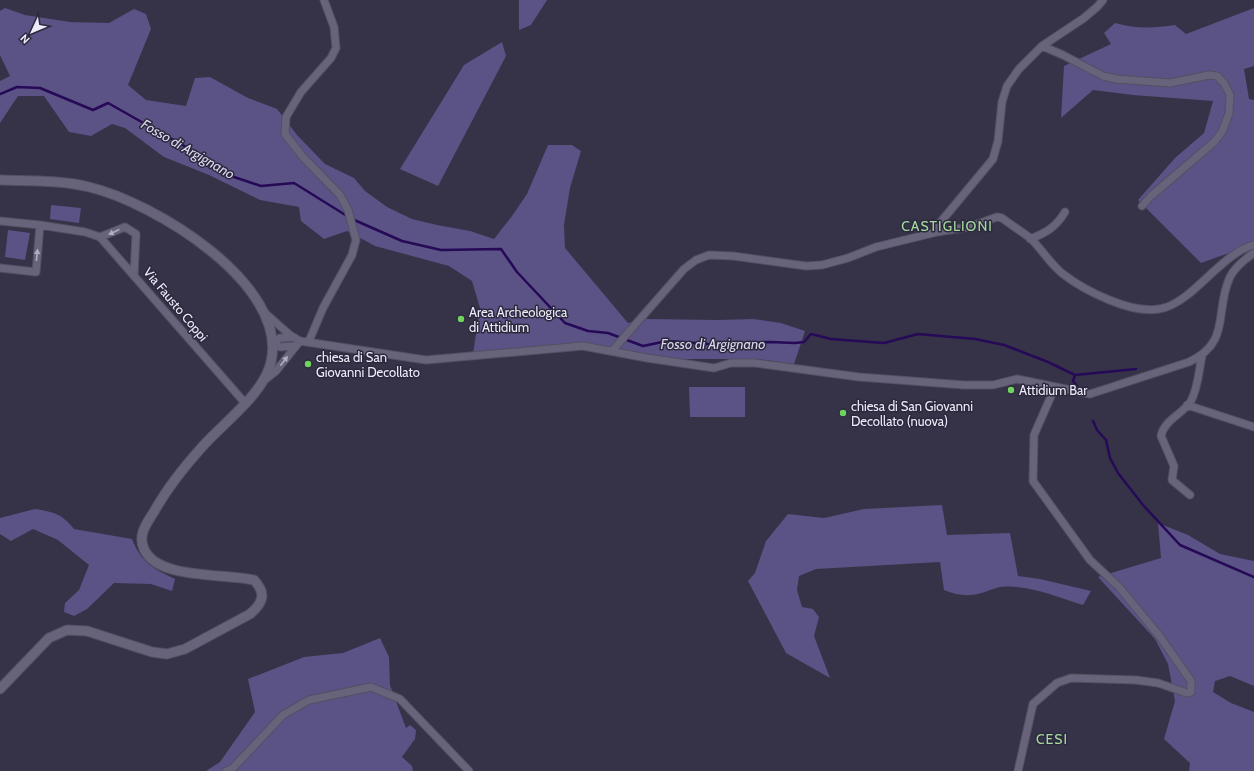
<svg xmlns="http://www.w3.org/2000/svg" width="1254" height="771" font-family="Cabin,sans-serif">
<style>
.green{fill:#5b5285}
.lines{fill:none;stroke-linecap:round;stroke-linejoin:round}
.stream{stroke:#260957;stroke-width:2.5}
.street-casing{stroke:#545063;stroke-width:9}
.secondary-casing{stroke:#545063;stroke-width:11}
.street{stroke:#67637b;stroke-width:7}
.secondary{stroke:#67637b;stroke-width:9}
.oneway{fill:#b1aec0}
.poi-dot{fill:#70d35f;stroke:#2c293e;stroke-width:1.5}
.labels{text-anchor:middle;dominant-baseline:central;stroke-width:3;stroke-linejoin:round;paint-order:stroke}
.street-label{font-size:13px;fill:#edebf9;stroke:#2c293e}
.poi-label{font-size:13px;fill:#edebf9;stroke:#2c293e;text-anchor:start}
.water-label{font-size:14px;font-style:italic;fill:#dbd9ef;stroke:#2c293e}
.neighbourhood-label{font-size:14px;letter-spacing:1px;fill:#a7db9e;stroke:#2c293e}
</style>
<rect width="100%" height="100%" fill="#363348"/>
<path class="green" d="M 519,0 L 547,0 L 531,25 L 519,30 Z
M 5,8 L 25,15 L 70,22 L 109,23 L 134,9 L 146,14 L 151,29 L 128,85 L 146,100 L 186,106 L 195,78 L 210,77 L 248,98 L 277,109 L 297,135 L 325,164 L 354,178 L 365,191 L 387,207 L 412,219 L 437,225 L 470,231 L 494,239 L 512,216 L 527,194 L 548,145 L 572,145 L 581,151 L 570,188 L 564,225 L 565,248 L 628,323 L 644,319 L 718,320 L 753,319 L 781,323 L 805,331 L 794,364 L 759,359 L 678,359 L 582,349 L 492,355 L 472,360 L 480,308 L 472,281 L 449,266 L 375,246 L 347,231 L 324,239 L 301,221 L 299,207 L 260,200 L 209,175 L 164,157 L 125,128 L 112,124 L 91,136 L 69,132 L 44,96 L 18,96 L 0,123 L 0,81 L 10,76 L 0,55 L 0,11 Z
M 1254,8 L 1254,66 L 1244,69 L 1249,99 L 1254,100 L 1254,244 L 1201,263 L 1138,200 L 1175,158 L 1204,133 L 1213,101 L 1133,95 L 1093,90 L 1061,118 L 1064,66 L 1111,44 L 1104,33 L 1115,23 C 1136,29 1154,28 1175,25 L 1186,34 Z
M 502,42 L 506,56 L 438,186 L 400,169 L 464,65 Z
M 51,205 L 81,208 L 79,223 L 50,219 Z
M 8,230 L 30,233 L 25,260 L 5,257 Z
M 689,387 L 745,387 L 745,417 L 690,417 Z
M 942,505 L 947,535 L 1010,533 L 1018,576 L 1040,579 L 1091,591 L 1083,605 C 1057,597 1028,584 1000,587 C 995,588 990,590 985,592 C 969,597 959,596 944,590 L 940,562 L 816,569 L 799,576 L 797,590 L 802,607 L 813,609 L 819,617 L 814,636 L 830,678 L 786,653 L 748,581 L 755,573 L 766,541 L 788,514 L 824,518 L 864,509 Z
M 35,509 C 54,512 62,514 74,529 L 132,539 C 142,564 153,568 175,579 L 172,591 L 151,584 L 114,583 L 87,609 L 74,616 L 64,612 L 65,603 L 79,590 L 89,565 L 58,540 L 33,529 L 11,541 L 0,534 L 0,518 Z
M 1158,523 L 1188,535 L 1220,554 L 1254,561 L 1254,686 L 1230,676 L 1215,681 L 1213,692 L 1231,703 L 1254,712 L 1254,771 L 1189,771 L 1190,763 L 1164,739 L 1175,701 L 1168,664 L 1155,639 L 1098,577 L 1161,558 Z
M 380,638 L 389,657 L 390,685 L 406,728 L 410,725 L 416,730 L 415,739 L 402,757 L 412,766 L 413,771 L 206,771 L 220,762 L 255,712 L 248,679 L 304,657 L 343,653 Z"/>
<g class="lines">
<path class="stream" d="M 0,94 L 17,87 L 40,88 L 93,110 L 108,103 L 202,156 L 231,176 L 261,186 L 294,183 L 347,216
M 352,219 L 402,241 L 441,250 L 501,249 L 517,272 L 565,323 L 588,331 L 608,333 L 643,346 L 667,341 L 709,344 L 770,342 L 795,343 L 804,342 L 811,334 L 831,339 L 884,343 L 918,334 L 975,339 L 1004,345 L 1048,362 L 1075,375 L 1136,369
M 1075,375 L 1073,381 L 1077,386
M 1093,421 L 1097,430 L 1106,440 L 1110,458 L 1118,473 L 1143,505 L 1180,545 L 1254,577"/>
<defs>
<path id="street" d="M 1042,46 L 1063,55 L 1103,76 L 1116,79 L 1170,83 L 1209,75 L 1217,76 L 1224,83 L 1230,95 L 1229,113 L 1222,132 L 1213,143 L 1151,196 L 1142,206
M 0,221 L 40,225 L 36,272 L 0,268
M 40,225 L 85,232 L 100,237 L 125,227 L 136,234 L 134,276
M 937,232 L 939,224 L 993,159 L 998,141 L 1002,102 L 1007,86 L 1019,69 L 1042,46 L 1084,18 L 1097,7 L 1103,0
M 100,237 L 245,403
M 1030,239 C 1046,233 1056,227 1065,212
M 264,312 L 290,335 L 300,341 L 426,360 L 583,346 L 647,358 L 714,368 L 731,363 L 755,363 L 859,377 L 964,385 L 993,385 L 1017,379 L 1090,394 L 1189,362 C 1232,342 1214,311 1230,277 C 1235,267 1245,259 1254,253
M 293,337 L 280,338 L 272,343 L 280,347 L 294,346
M 309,341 L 323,308 L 352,255 L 356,240 L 348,210 L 340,195 L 303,157 L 285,134 L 286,117 L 301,92 L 331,58 L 336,48 L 334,27 L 324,0
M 612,351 L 684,269 L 696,260 L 709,255 L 733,256 L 806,266 L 822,265 L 848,258 L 876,247 L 937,232 L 969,227 L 997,217 L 1002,218 C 1011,225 1021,231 1030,238 C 1042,249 1050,264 1063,274 C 1085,291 1131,314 1159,309 C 1169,308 1178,302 1186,296 C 1205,282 1231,250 1254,245
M 266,379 L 276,371 L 300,341
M 1187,405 L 1254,427
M 1190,495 L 1172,480 L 1174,466 L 1161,436 C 1164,420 1183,414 1191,401 C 1198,388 1199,370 1202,356
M 226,771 L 232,769 L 283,715 L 309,700 L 371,687 L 400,699 L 469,771
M 1018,771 L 1033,704 L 1057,683 L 1071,678 L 1136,680 L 1158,683 L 1187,693 L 1191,692 L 1191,681 L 1161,638 L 1119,587 L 1090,560 L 1033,481 L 1034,435 L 1055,387"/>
<path id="secondary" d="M 0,180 C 29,181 60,180 89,187 C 153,202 289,284 271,362 C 264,394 223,423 202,447 C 184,467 168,487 155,510 C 148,522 137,534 144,549 C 157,580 226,573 254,580 C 266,593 264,602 250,614 L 185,649 L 167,654 L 152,652 L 87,631 L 67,630 L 49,638 L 0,689"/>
</defs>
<use href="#street" class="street-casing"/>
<use href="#secondary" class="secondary-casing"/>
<use href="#street" class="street"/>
<use href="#secondary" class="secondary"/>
</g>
<defs><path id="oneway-solid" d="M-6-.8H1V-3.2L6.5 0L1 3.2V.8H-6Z"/></defs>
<g class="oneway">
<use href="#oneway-solid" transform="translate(114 232) rotate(154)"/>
<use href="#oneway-solid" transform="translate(37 255) rotate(-84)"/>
<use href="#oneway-solid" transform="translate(284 361) rotate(-53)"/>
</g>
<g class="poi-dot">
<circle cx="461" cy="319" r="4"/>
<circle cx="308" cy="364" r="4"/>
<circle cx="1011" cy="390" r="4"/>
<circle cx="843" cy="413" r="4"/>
</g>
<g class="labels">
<g class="street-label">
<text transform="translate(176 304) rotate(50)">Via Fausto Coppi</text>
</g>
<g class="poi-label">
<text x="469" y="312">Area Archeologica<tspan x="469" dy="15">di Attidium</tspan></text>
<text x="316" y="357">chiesa di San<tspan x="316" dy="15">Giovanni Decollato</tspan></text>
<text x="1019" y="390">Attidium Bar</text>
<text x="851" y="406">chiesa di San Giovanni<tspan x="851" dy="15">Decollato (nuova)</tspan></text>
</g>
<g class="water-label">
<text transform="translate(188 149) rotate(30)">Fosso di Argignano</text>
<text x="713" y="344">Fosso di Argignano</text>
</g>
<g class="neighbourhood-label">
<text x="947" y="226">CASTIGLIONI</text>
<text x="1052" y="739">CESI</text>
</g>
</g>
<g transform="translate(32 32) rotate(226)" stroke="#2c293e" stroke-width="3" paint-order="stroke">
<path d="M0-3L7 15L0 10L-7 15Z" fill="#edebf9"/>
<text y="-6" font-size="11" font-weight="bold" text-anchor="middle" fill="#edebf9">N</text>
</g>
</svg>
